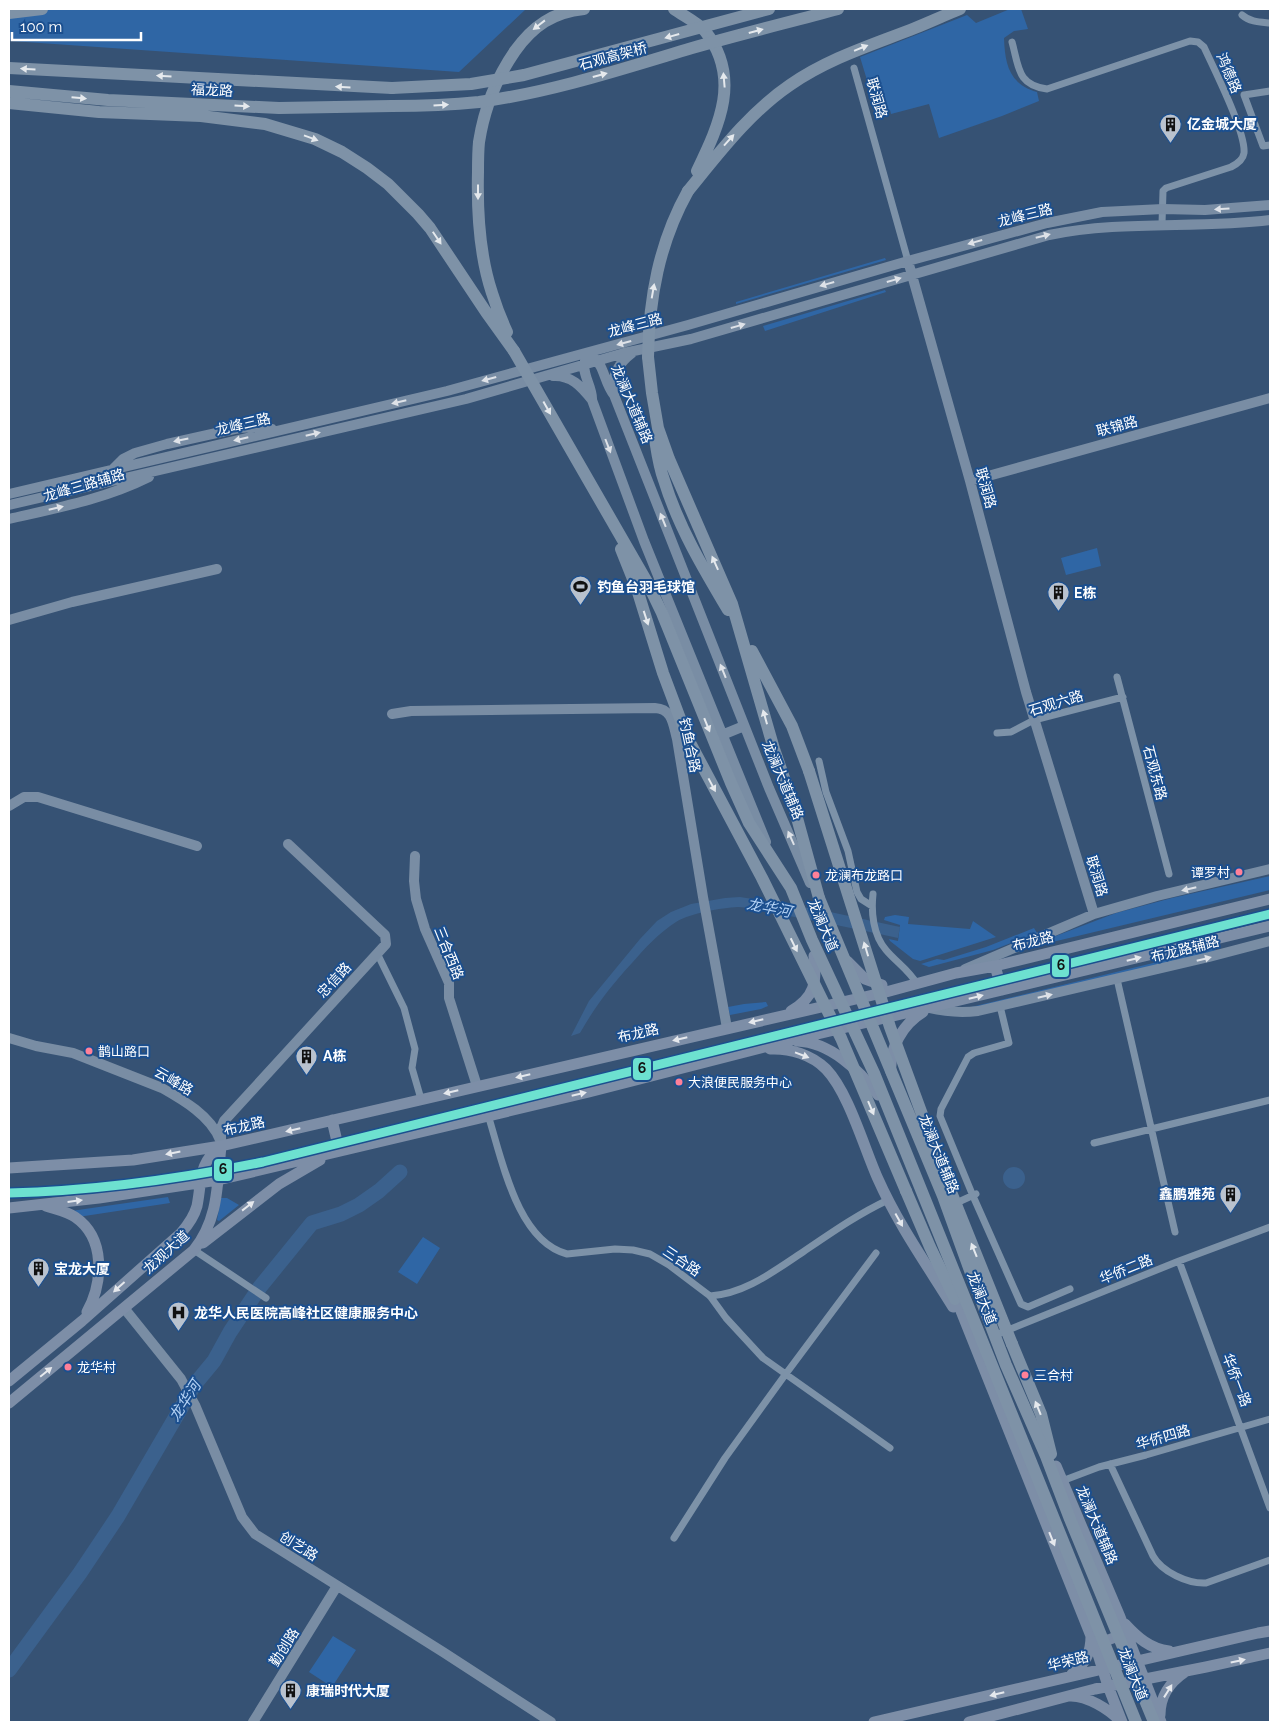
<svg xmlns="http://www.w3.org/2000/svg" width="1279" height="1731" font-family="Raleway,'Noto Sans SC',sans-serif">
<style>
.green{fill:#2f66a5}
.water{fill:#3b618d}
.lines{fill:none;stroke-linecap:round;stroke-linejoin:round}
.river{stroke:#3b618d;stroke-width:15}
.street{stroke:#7d92a8;stroke-width:7}
.secondary{stroke:#798da4;stroke-width:10}
.primary{stroke:#7d8ea7;stroke-width:11}
.highway{stroke:#7e92a7;stroke-width:12}
.highway-bridge{stroke:#7e92a7;stroke-width:12}
.metro-1-casing{stroke:#1b4f8f;stroke-width:12}
.metro-1{stroke:#6de1d0;stroke-width:9}
.oneway{fill:#e5e9ed}
.oneway2{fill:#dee2e8}
.oneway3{fill:#e5e8ed}
.bus-dot{fill:#ff8098;stroke:#1b4f8f;stroke-width:2}
.labels{text-anchor:middle;dominant-baseline:central;stroke-width:4;stroke-linejoin:round;paint-order:stroke}
.bus-label{font-size:13px;fill:#fff;stroke:#1b4f8f;text-anchor:start}
.street-label{font-size:14px;fill:#fff;stroke:#1b4f8f}
.poi-label{font-size:14px;font-weight:bold;fill:#fff;stroke:#1b4f8f;text-anchor:start}
.water-label{font-size:15px;font-style:italic;fill:#b5d3f5;stroke:#1b4f8f}
.line-badge{stroke:#1b4f8f;stroke-width:2}
.pale-badge-label{font-size:14px;text-anchor:middle;font-weight:bold;fill:#111}
</style>
<rect width="100%" height="100%" fill="#365274"/>
<path class="green" d="M 9,9 L 526,9 L 459,72 L 11,41 L 9,35 Z
M 1010,9 L 1021,9 L 1028,29 L 1014,31 L 1004,38 C 1005,64 1009,84 1037,92 L 1039,101 L 1002,116 L 939,138 L 929,104 L 891,114 L 890,110 L 877,113 L 860,57 L 967,15 L 976,23 Z
M 885,258 L 886,260 L 736,304 L 736,302 Z
M 885,290 L 886,292 L 765,331 L 763,326 Z
M 1097,548 L 1101,566 L 1066,575 L 1061,558 Z
M 1270,876 L 1270,890 L 1019,950 L 1116,913 L 1172,898 Z
M 1270,911 L 1270,916 L 885,1008 L 885,1004 Z
M 895,915 L 909,917 L 908,924 L 970,929 L 973,921 L 996,937 L 920,961 L 913,959 L 890,941 L 889,939 L 898,941 L 900,925 L 884,920 L 885,917 Z
M 1034,928 L 1037,933 L 993,950 L 929,967 L 921,964 L 937,959 L 944,960 L 986,947 Z
M 1215,948 L 1216,951 L 1004,1002 L 967,1008 Z
M 766,1002 L 768,1006 L 761,1009 L 730,1015 L 728,1007 L 744,1004 Z
M 168,1197 L 170,1203 L 78,1217 L 71,1211 Z
M 221,1198 L 227,1198 L 239,1205 L 219,1221 L 217,1220 Z
M 423,1237 L 440,1248 L 417,1284 L 398,1272 Z
M 333,1636 L 356,1650 L 332,1687 L 309,1672 Z"/>
<path class="water" d="M 740,897 L 821,910 L 900,927 L 898,938 C 856,929 814,920 772,913 C 761,911 750,907 738,907 C 721,908 691,913 676,922 C 659,933 645,948 632,963 C 610,987 596,1005 580,1033 L 571,1036 L 589,1001 L 640,939 L 657,921 L 671,912 L 691,904 L 725,898 Z
M1003 1178a11 11 0 1 1 22 0a11 11 0 1 1-22 0Z"/>
<g class="lines">
<path class="river" d="M 9,1670 L 80,1573 L 118,1516 L 195,1384 L 214,1361 L 230,1332 L 260,1287 L 312,1223 L 341,1214 L 359,1205 L 379,1191 L 400,1172"/>
<path class="street" d="M 1242,15 C 1250,22 1260,22 1270,23
M 1012,42 C 1019,67 1017,85 1047,89 L 1190,41 L 1198,42 L 1204,47 C 1214,69 1246,132 1244,153 C 1243,160 1237,164 1231,167 L 1166,188 L 1163,191 L 1162,224
M 854,68 L 908,261
M 1270,91 L 1244,95 L 1263,146 L 1270,145
M 1117,677 L 1169,874
M 997,733 L 1011,732 L 1034,720 L 1123,697
M 819,761 L 826,792 L 848,851 L 857,892 L 861,899 L 872,906
M 873,894 C 871,912 873,935 886,950 C 896,962 909,970 917,984
M 377,953 L 404,1008 L 415,1049 L 412,1068 L 421,1099
M 1117,979 L 1175,1232
M 1000,1006 L 1009,1043 L 974,1053 L 968,1057 L 941,1109 L 940,1116 L 973,1196 L 1021,1304 L 1028,1307 L 1070,1289
M 488,1115 C 502,1159 517,1241 567,1254 L 615,1249 L 633,1250 L 650,1254 L 669,1265 L 710,1296 L 726,1318 L 763,1358 L 890,1448
M 1094,1143 L 1270,1100
M 954,1204 L 976,1194
M 194,1250 L 266,1298
M 1179,1261 L 1270,1508
M 710,1296 C 745,1294 774,1271 803,1252 C 831,1233 858,1214 888,1200
M 993,1336 L 1179,1261 L 1270,1227
M 1110,1464 L 1153,1556 C 1162,1572 1188,1584 1206,1583 L 1270,1560
M 1062,1481 L 1099,1467 L 1146,1455 L 1270,1419
M 674,1538 L 725,1458 L 785,1375 L 876,1253"/>
<path class="secondary" d="M 908,261 L 970,481 L 1026,692 L 1094,914
M 593,357 C 605,366 604,383 614,395 L 769,788 L 810,883
M 585,361 C 581,374 593,387 592,400 L 644,541 L 766,842
M 553,376 C 571,375 581,386 592,400
M 613,391 C 612,374 619,363 632,353
M 113,469 L 123,459 L 135,453 L 167,444 L 239,428 L 256,427 L 272,429
M 970,481 L 1270,398
M 9,494 L 447,391 L 688,325 L 908,261 L 1047,223 L 1102,212 L 1163,209 L 1205,210 L 1270,205
M 9,505 L 466,399 L 624,353 L 691,339 L 1049,235 C 1122,220 1197,229 1270,220
M 9,519 C 57,508 105,499 149,477
M 9,620 L 72,602 L 217,569
M 392,714 L 411,711 L 655,708 C 673,709 673,725 677,739 L 703,897 L 727,1028
M 722,735 L 744,726
M 9,806 L 24,797 L 38,797 L 197,846
M 415,856 L 414,881 L 416,899 L 425,929 L 449,983 L 449,998 L 477,1086
M 965,969 L 1094,914 L 1157,896 L 1270,869
M 929,1008 C 946,1012 960,1013 978,1011 L 1209,957 L 1270,941
M 9,1038 L 36,1046 L 73,1053 L 162,1088 C 183,1100 211,1116 220,1140
M 221,1146 L 221,1128 L 224,1121 L 386,944 L 385,935 L 288,844
M 124,1308 L 181,1379 L 195,1405 L 242,1517 L 255,1534 L 443,1652 L 551,1722
M 253,1722 L 337,1586"/>
<path class="primary" d="M 847,961 L 865,979 L 882,985
M 995,966 L 1002,990
M 791,1011 C 815,997 817,982 814,956
M 797,1041 C 830,1042 859,1070 878,1095
M 770,1049 C 790,1048 812,1055 826,1069 C 849,1093 864,1148 878,1179 C 898,1224 927,1265 953,1307
M 891,1072 C 889,1048 903,1024 923,1012
M 332,1120 L 339,1150
M 9,1168 L 133,1160 L 221,1146 L 886,992 L 956,973 L 995,966 L 1270,899
M 46,1206 C 55,1209 66,1211 75,1217 C 106,1238 103,1283 87,1312
M 9,1208 L 99,1198 L 218,1180 L 589,1092 L 788,1041 L 1270,926
M 203,1243 L 279,1184 L 320,1160
M 953,1291 L 1097,1651 L 1108,1686 L 1122,1722
M 9,1381 L 82,1321 L 181,1233 C 188,1225 194,1217 197,1206 C 202,1181 198,1163 221,1146
M 9,1403 L 194,1250 C 219,1218 217,1185 221,1146
M 1056,1466 L 1120,1617 L 1161,1722
M 1125,1624 C 1137,1637 1150,1649 1169,1651
M 1072,1674 C 1086,1664 1091,1652 1091,1636 C 1103,1643 1115,1641 1122,1629
M 1071,1696 C 1087,1696 1109,1709 1120,1721
M 1160,1715 C 1160,1697 1170,1682 1185,1672
M 874,1722 L 1258,1633 L 1270,1631
M 969,1722 L 1095,1689 L 1206,1667 L 1270,1653"/>
<path class="highway" d="M 674,9 C 684,16 697,22 705,31 C 742,78 719,125 697,171
M 9,13 L 42,9
M 9,68 L 392,88
M 9,91 L 108,100 L 279,108 L 392,106
M 9,103 L 99,112 L 201,116 L 265,124 L 315,139 L 342,152 L 367,168 L 388,184 L 418,214 L 430,228 L 486,312 L 514,351
M 688,191 C 719,153 749,113 790,85 C 829,58 872,45 915,28 C 930,22 945,15 960,9
M 507,332 C 501,319 496,306 492,293 C 479,254 477,212 478,172 C 478,162 478,152 479,142 C 484,110 497,77 515,51 C 533,26 553,12 584,9
M 648,357 L 652,393 L 658,428 L 669,459 L 732,604 L 774,749 L 794,807 L 819,898
M 655,439 C 657,452 659,467 664,480 C 678,526 703,568 728,610
M 752,651 L 792,726 L 809,771
M 906,1191 L 930,1247 L 955,1299
M 1012,1344 L 1041,1414 L 1051,1454"/>
<path class="highway-bridge" d="M 392,88 L 471,84 L 524,75 L 769,9
M 392,106 C 421,106 450,105 479,102 C 552,92 622,69 692,48 C 741,34 790,22 838,9
M 514,351 L 647,582 L 662,613 L 731,783 L 749,823 L 791,888 L 812,940 L 874,1073 L 1136,1722
M 648,357 C 649,298 659,243 688,191
M 621,549 L 637,589 L 663,673 L 687,737 L 762,878 L 841,1038 L 906,1191
M 809,771 L 890,1027 L 945,1177 L 1012,1344
M 819,898 L 943,1196 L 972,1276 L 1006,1365 L 1046,1456 L 1070,1519 L 1154,1722"/>
<defs>
<path id="metro-1" d="M 9,1193 C 95,1191 179,1179 263,1162 L 1270,914"/>
</defs>
<use href="#metro-1" class="metro-1-casing"/>
<use href="#metro-1" class="metro-1"/>
</g>
<defs><path id="oneway-solid" d="M-6-.8H1V-3.2L6.5 0L1 3.2V.8H-6Z" transform="scale(1.25)"/></defs>
<g class="oneway">
<use href="#oneway-solid" transform="translate(539 25) rotate(142)"/>
<use href="#oneway-solid" transform="translate(756 31) rotate(-15)"/>
<use href="#oneway-solid" transform="translate(672 36) rotate(164)"/>
<use href="#oneway-solid" transform="translate(861 48) rotate(-22)"/>
<use href="#oneway-solid" transform="translate(28 69) rotate(-177)"/>
<use href="#oneway-solid" transform="translate(600 75) rotate(-15)"/>
<use href="#oneway-solid" transform="translate(164 76) rotate(-177)"/>
<use href="#oneway-solid" transform="translate(724 80) rotate(-95)"/>
<use href="#oneway-solid" transform="translate(343 87) rotate(-177)"/>
<use href="#oneway-solid" transform="translate(79 98) rotate(5)"/>
<use href="#oneway-solid" transform="translate(441 105) rotate(-4)"/>
<use href="#oneway-solid" transform="translate(242 106) rotate(3)"/>
<use href="#oneway-solid" transform="translate(311 138) rotate(20)"/>
<use href="#oneway-solid" transform="translate(729 140) rotate(-48)"/>
<use href="#oneway-solid" transform="translate(478 192) rotate(90)"/>
<use href="#oneway-solid" transform="translate(437 238) rotate(56)"/>
<use href="#oneway-solid" transform="translate(653 291) rotate(-80)"/>
<use href="#oneway-solid" transform="translate(547 408) rotate(61)"/>
<use href="#oneway-solid" transform="translate(715 563) rotate(-114)"/>
<use href="#oneway-solid" transform="translate(646 618) rotate(72)"/>
<use href="#oneway-solid" transform="translate(765 717) rotate(-106)"/>
<use href="#oneway-solid" transform="translate(707 725) rotate(68)"/>
<use href="#oneway-solid" transform="translate(712 785) rotate(62)"/>
<use href="#oneway-solid" transform="translate(794 945) rotate(64)"/>
<use href="#oneway-solid" transform="translate(866 949) rotate(-107)"/>
<use href="#oneway-solid" transform="translate(871 1108) rotate(67)"/>
<use href="#oneway-solid" transform="translate(974 1250) rotate(-112)"/>
<use href="#oneway-solid" transform="translate(1038 1408) rotate(-112)"/>
</g>
<g class="oneway2">
<use href="#oneway-solid" transform="translate(1222 209) rotate(176)"/>
<use href="#oneway-solid" transform="translate(1043 236) rotate(-14)"/>
<use href="#oneway-solid" transform="translate(975 242) rotate(164)"/>
<use href="#oneway-solid" transform="translate(894 280) rotate(-16)"/>
<use href="#oneway-solid" transform="translate(827 284) rotate(164)"/>
<use href="#oneway-solid" transform="translate(738 326) rotate(-16)"/>
<use href="#oneway-solid" transform="translate(624 343) rotate(165)"/>
<use href="#oneway-solid" transform="translate(489 379) rotate(165)"/>
<use href="#oneway-solid" transform="translate(399 402) rotate(167)"/>
<use href="#oneway-solid" transform="translate(313 434) rotate(-13)"/>
<use href="#oneway-solid" transform="translate(241 439) rotate(167)"/>
<use href="#oneway-solid" transform="translate(181 440) rotate(168)"/>
<use href="#oneway-solid" transform="translate(608 446) rotate(69)"/>
<use href="#oneway-solid" transform="translate(56 508) rotate(-13)"/>
<use href="#oneway-solid" transform="translate(663 520) rotate(-112)"/>
<use href="#oneway-solid" transform="translate(723 671) rotate(-112)"/>
<use href="#oneway-solid" transform="translate(791 838) rotate(-114)"/>
<use href="#oneway-solid" transform="translate(1189 889) rotate(167)"/>
<use href="#oneway-solid" transform="translate(1204 959) rotate(-14)"/>
<use href="#oneway-solid" transform="translate(1045 996) rotate(-13)"/>
</g>
<g class="oneway3">
<use href="#oneway-solid" transform="translate(1134 959) rotate(-14)"/>
<use href="#oneway-solid" transform="translate(976 997) rotate(-14)"/>
<use href="#oneway-solid" transform="translate(756 1021) rotate(167)"/>
<use href="#oneway-solid" transform="translate(680 1039) rotate(167)"/>
<use href="#oneway-solid" transform="translate(802 1055) rotate(21)"/>
<use href="#oneway-solid" transform="translate(523 1076) rotate(167)"/>
<use href="#oneway-solid" transform="translate(451 1092) rotate(167)"/>
<use href="#oneway-solid" transform="translate(579 1094) rotate(-13)"/>
<use href="#oneway-solid" transform="translate(293 1130) rotate(167)"/>
<use href="#oneway-solid" transform="translate(173 1153) rotate(169)"/>
<use href="#oneway-solid" transform="translate(75 1201) rotate(-7)"/>
<use href="#oneway-solid" transform="translate(248 1206) rotate(-38)"/>
<use href="#oneway-solid" transform="translate(899 1220) rotate(61)"/>
<use href="#oneway-solid" transform="translate(119 1287) rotate(138)"/>
<use href="#oneway-solid" transform="translate(46 1372) rotate(-39)"/>
<use href="#oneway-solid" transform="translate(1052 1539) rotate(68)"/>
<use href="#oneway-solid" transform="translate(1238 1661) rotate(-12)"/>
<use href="#oneway-solid" transform="translate(1168 1691) rotate(-58)"/>
<use href="#oneway-solid" transform="translate(997 1694) rotate(166)"/>
</g>
<defs>
<symbol id="building-pin" viewBox="-11 -11 22 30"><path d="M0 17L-7.5 6A9.5 9.5 0 1 1 7.5 6Z" fill="#b9c2ce" stroke="#1b4f8f"/><path d="M-4-6H4V6H1V3H-1V6H-4ZM-2.5-4.3h1.7v1.8h-1.7ZM.8-4.3h1.7v1.8H.8ZM-2.5-1h1.7V.8h-1.7ZM.8-1h1.7V.8H.8Z" fill="#111"/></symbol>
<symbol id="stadium-pin" viewBox="-11 -11 22 30"><path d="M0 17L-7.5 6A9.5 9.5 0 1 1 7.5 6Z" fill="#b9c2ce" stroke="#1b4f8f"/><path d="M0-5a6.5 5 0 1 0 0 10a6.5 5 0 1 0 0-10ZM-3.5-1.8h7v3.6h-7Z" fill="#111"/></symbol>
<symbol id="hospital-pin" viewBox="-11 -11 22 30"><path d="M0 17L-7.5 6A9.5 9.5 0 1 1 7.5 6Z" fill="#b9c2ce" stroke="#1b4f8f"/><path d="M-5-5h3v3.5h4V-5h3V5h-3V1.5h-4V5h-3Z" fill="#111"/></symbol>
</defs>
<g fill-rule="evenodd">
<use href="#building-pin" x="1158" y="112" width="25" height="34"/>
<use href="#stadium-pin" x="568" y="574" width="25" height="34"/>
<use href="#building-pin" x="1046" y="580" width="25" height="34"/>
<use href="#building-pin" x="294" y="1044" width="25" height="34"/>
<use href="#building-pin" x="1218" y="1182" width="25" height="34"/>
<use href="#building-pin" x="26" y="1256" width="25" height="34"/>
<use href="#hospital-pin" x="166" y="1300" width="25" height="34"/>
<use href="#building-pin" x="278" y="1678" width="25" height="34"/>
</g>
<g class="bus-dot">
<circle cx="1239" cy="872" r="4.5"/>
<circle cx="816" cy="875" r="4.5"/>
<circle cx="89" cy="1051" r="4.5"/>
<circle cx="679" cy="1082" r="4.5"/>
<circle cx="68" cy="1367" r="4.5"/>
<circle cx="1025" cy="1375" r="4.5"/>
</g>
<g class="labels">
<g class="bus-label">
<text x="1230" y="872" text-anchor="end">谭罗村</text>
<text x="825" y="875">龙澜布龙路口</text>
<text x="98" y="1051">鹊山路口</text>
<text x="688" y="1082">大浪便民服务中心</text>
<text x="77" y="1367">龙华村</text>
<text x="1034" y="1375">三合村</text>
</g>
<g class="street-label">
<text transform="translate(613 56) rotate(-15)">石观高架桥</text>
<text transform="translate(1229 73) rotate(67)">鸿德路</text>
<text transform="translate(212 90) rotate(3)">福龙路</text>
<text transform="translate(877 98) rotate(74)">联润路</text>
<text transform="translate(1025 215) rotate(-14)">龙峰三路</text>
<text transform="translate(635 325) rotate(-15)">龙峰三路</text>
<text transform="translate(632 404) rotate(67)">龙澜大道辅路</text>
<text transform="translate(243 424) rotate(-13)">龙峰三路</text>
<text transform="translate(1117 426) rotate(-15)">联锦路</text>
<text transform="translate(84 485) rotate(-16)">龙峰三路辅路</text>
<text transform="translate(986 488) rotate(74)">联润路</text>
<text transform="translate(1056 703) rotate(-17)">石观六路</text>
<text transform="translate(690 745) rotate(78)">钓鱼合路</text>
<text transform="translate(1155 773) rotate(75)">石观东路</text>
<text transform="translate(783 780) rotate(67)">龙澜大道辅路</text>
<text transform="translate(1097 876) rotate(73)">联润路</text>
<text transform="translate(823 925) rotate(67)">龙澜大道</text>
<text transform="translate(1033 941) rotate(-14)">布龙路</text>
<text transform="translate(1185 949) rotate(-14)">布龙路辅路</text>
<text transform="translate(449 953) rotate(68)">三合西路</text>
<text transform="translate(334 980) rotate(-47)">忠信路</text>
<text transform="translate(638 1033) rotate(-13)">布龙路</text>
<text transform="translate(174 1081) rotate(30)">云峰路</text>
<text transform="translate(244 1126) rotate(-13)">布龙路</text>
<text transform="translate(939 1154) rotate(68)">龙澜大道辅路</text>
<text transform="translate(166 1252) rotate(-42)">龙观大道</text>
<text transform="translate(682 1261) rotate(34)">三合路</text>
<text transform="translate(1126 1269) rotate(-22)">华侨二路</text>
<text transform="translate(982 1298) rotate(68)">龙澜大道</text>
<text transform="translate(1237 1380) rotate(69)">华侨一路</text>
<text transform="translate(1163 1437) rotate(-16)">华侨四路</text>
<text transform="translate(1097 1525) rotate(67)">龙澜大道辅路</text>
<text transform="translate(299 1546) rotate(32)">创艺路</text>
<text transform="translate(284 1647) rotate(-58)">勤创路</text>
<text transform="translate(1068 1661) rotate(-14)">华荣路</text>
<text transform="translate(1133 1674) rotate(68)">龙澜大道</text>
</g>
<g class="poi-label">
<text x="1187" y="124">亿金城大厦</text>
<text x="597" y="587">钓鱼台羽毛球馆</text>
<text x="1074" y="593">E栋</text>
<text x="323" y="1056">A栋</text>
<text x="1215" y="1194" text-anchor="end">鑫鹏雅苑</text>
<text x="54" y="1269">宝龙大厦</text>
<text x="194" y="1313">龙华人民医院高峰社区健康服务中心</text>
<text x="306" y="1691">康瑞时代大厦</text>
</g>
<g class="water-label">
<text transform="translate(769 908) rotate(11)">龙华河</text>
<text transform="translate(185 1401) rotate(-57)">龙华河</text>
</g>
</g>
<g class="line-badge">
<rect x="1051" y="954" width="19" height="24" rx="5" fill="#6de1d0"/>
<rect x="632" y="1057" width="20" height="24" rx="5" fill="#6de1d0"/>
<rect x="213" y="1158" width="20" height="24" rx="5" fill="#6de1d0"/>
</g>
<g class="pale-badge-label">
<text x="1061" y="970">6</text>
<text x="642" y="1073">6</text>
<text x="223" y="1174">6</text>
</g>
<rect width="1279" height="1731" fill="none" stroke="#ffffff" stroke-width="20"/>
<path d="M12 32v8h129v-8" fill="none" stroke="#ffffff" stroke-width="2.5"/>
<text x="20" y="32" font-size="15" fill="#ffffff" stroke="#1b4f8f" stroke-width="4" paint-order="stroke">100 m</text>
</svg>
